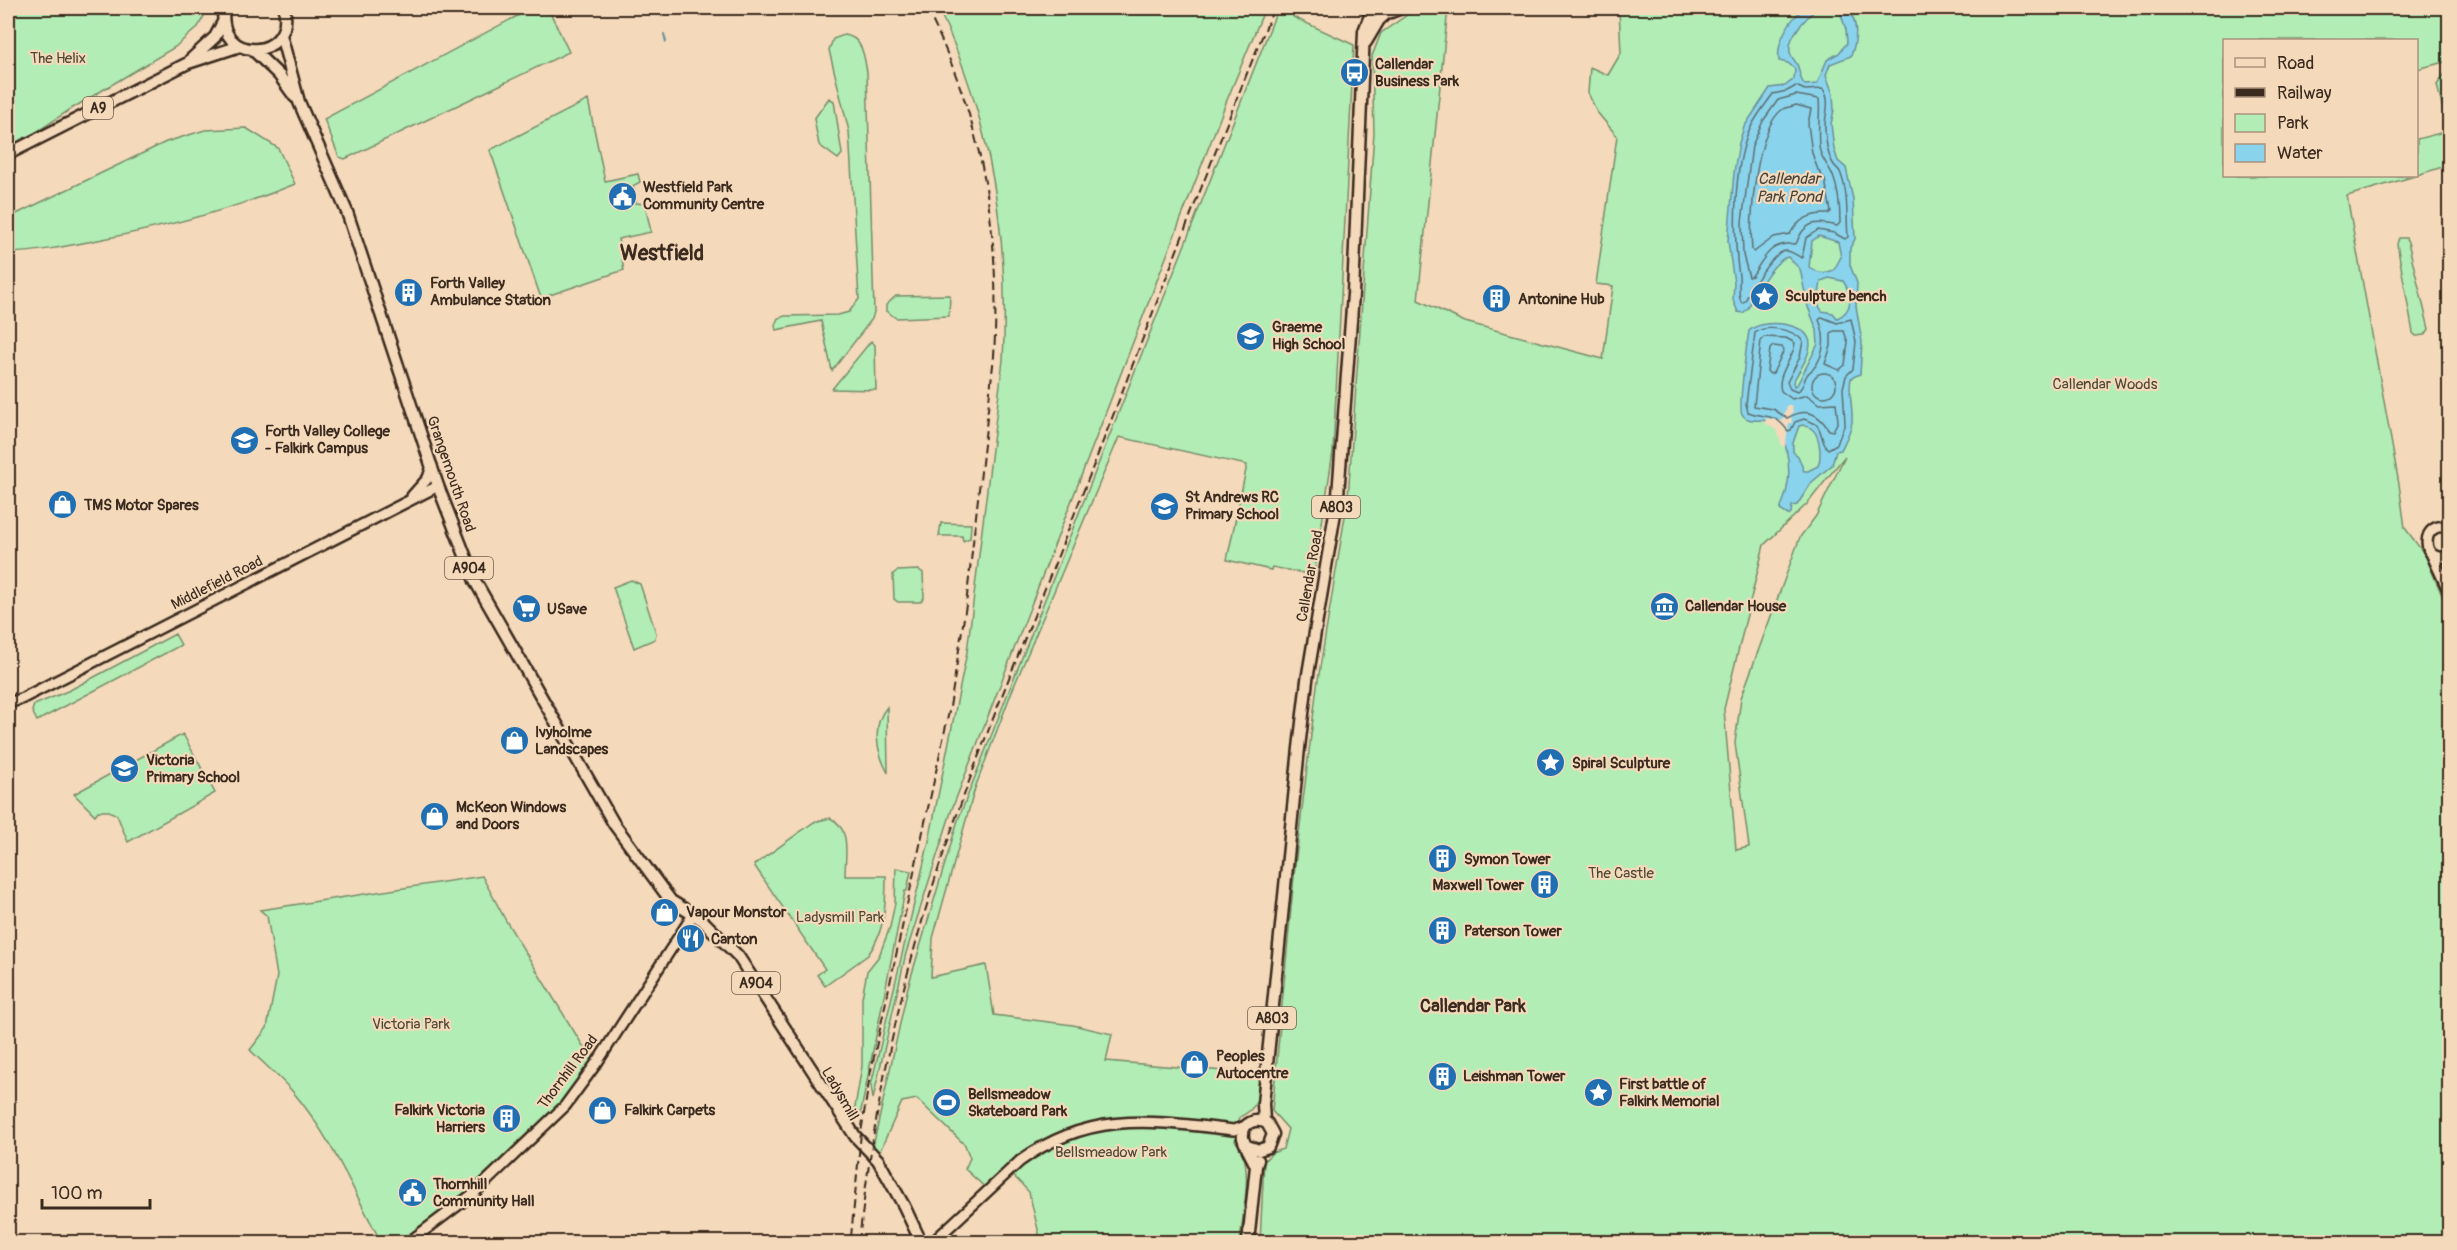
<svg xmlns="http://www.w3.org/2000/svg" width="2457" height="1250" font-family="Pangolin,sans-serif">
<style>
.green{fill:#b1edb4;stroke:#768c69;stroke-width:1.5;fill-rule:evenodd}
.water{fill:#8ad3ec;stroke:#6a8f9a;stroke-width:1.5;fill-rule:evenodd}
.pier{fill:#f4d9bb}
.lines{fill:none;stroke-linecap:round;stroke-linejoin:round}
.shore{stroke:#5b6e70;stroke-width:1.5}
.stream{stroke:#6a8f9a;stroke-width:2}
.secondary-casing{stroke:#3b2a1e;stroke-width:14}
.primary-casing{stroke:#3b2a1e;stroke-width:15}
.secondary{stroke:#f4d9bb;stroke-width:9}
.primary{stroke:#f4d9bb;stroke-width:10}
.rail{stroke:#3b2a1e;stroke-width:2;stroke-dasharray:9 4.5;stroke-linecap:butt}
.labels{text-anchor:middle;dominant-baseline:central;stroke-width:4.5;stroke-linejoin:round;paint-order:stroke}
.shield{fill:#f4d9bb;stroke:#725e4d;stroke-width:1.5}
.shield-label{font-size:14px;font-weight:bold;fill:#3b2a1e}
.park-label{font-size:15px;fill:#4d4734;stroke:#f4d9bb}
.poi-label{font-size:15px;font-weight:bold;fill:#3b2a1e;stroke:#f4d9bb;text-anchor:start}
.street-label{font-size:15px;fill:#3b2a1e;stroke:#f4d9bb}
.water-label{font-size:16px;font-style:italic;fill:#47433d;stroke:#f4d9bb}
.quarter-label{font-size:18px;font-weight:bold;fill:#3b2a1e;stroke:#f4d9bb}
.district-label{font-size:21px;font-weight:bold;fill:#3b2a1e;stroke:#f4d9bb}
</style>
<rect width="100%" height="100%" fill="#f4d9bb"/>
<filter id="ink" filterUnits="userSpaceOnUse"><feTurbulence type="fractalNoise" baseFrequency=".0167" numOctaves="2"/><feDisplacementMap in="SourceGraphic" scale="12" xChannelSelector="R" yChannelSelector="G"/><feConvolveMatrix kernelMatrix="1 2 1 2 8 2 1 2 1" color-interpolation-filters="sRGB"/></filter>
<g filter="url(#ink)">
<path class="green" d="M 8,8 L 205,8 L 204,16 L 198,27 L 175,47 L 71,109 L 8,151 Z
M 532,8 L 548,8 L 569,52 L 345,159 L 339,157 L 324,119 Z
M 938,8 L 1265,8 L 1227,100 L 952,809 L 906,953 L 873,1099 L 871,1085 L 929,841 L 967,652 L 1003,360 C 1010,239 991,117 938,8 Z
M 1278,8 L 1298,8 L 1293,17 L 1354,45 L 1333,452 L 1314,575 L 1272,567 L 1271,570 L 1227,560 L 1247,465 L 1119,437 L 1012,691 L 975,788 L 933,938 L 931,977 L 986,965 L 994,1015 L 1073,1025 L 1112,1034 L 1106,1061 L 1259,1074 C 1258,1095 1261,1106 1240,1117 L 1235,1141 C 1256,1160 1242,1215 1240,1242 L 1041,1242 L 1029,1192 L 1009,1171 L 988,1190 L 965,1169 L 970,1158 L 965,1145 L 917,1099 L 902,1102 L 879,1153 L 873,1147 L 908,987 L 958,820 Z
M 1435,8 L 1448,8 L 1418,300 L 1465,322 L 1603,359 L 1613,286 L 1596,284 L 1617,136 L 1597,112 L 1588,93 L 1590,67 L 1608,75 L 1621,53 L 1619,8 L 2449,8 L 2449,61 L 2417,69 L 2416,40 L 2224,40 L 2224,176 L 2415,176 L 2347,196 L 2399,484 L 2405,528 L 2425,555 L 2446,605 L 2450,710 L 2449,1242 L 1260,1242 L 1264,1161 L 1272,1153 L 1283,1149 L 1288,1129 L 1272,1111 L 1295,866 L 1317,686 L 1348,498 L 1374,133 L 1372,56 L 1381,33 L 1413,11 ZM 1845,456 L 1816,516 L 1800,537 L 1741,698 L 1735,743 L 1749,847 L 1736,850 L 1724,709 L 1764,545 L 1807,504 Z
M 844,35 C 863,37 864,56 867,72 L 874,312 L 872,319 L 832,371 L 821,321 L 776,330 L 775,325 L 778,318 L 785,316 L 838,315 L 849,312 L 859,299 L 849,131 L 829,50 L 833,39 Z
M 2449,68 L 2449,165 L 2417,175 L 2417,139 L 2448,131 L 2437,85 Z
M 829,98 L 834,101 L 842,154 L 838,159 L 819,145 L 814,119 Z
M 588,100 L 605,181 L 638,174 L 640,182 L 633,186 L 636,203 L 645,204 L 651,232 L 618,239 L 624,270 L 541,298 L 490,150 Z
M 246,128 L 278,148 L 295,184 C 232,210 165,227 98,240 C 68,246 38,252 8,253 L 8,218 L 166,142 L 205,130 Z
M 2399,238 L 2406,238 L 2408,242 L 2429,329 L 2425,335 L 2416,336 L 2413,333 L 2397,244 Z
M 950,295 L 949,316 L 896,318 L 886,311 L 886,305 L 896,296 Z
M 871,341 L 875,345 L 876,390 L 832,389 Z
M 941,523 L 971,524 L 970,538 L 963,541 L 962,536 L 939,536 Z
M 919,570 L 923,573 L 924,598 L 920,602 L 898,602 L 894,599 L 893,574 L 897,571 Z
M 631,580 L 640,584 L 656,633 L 655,639 L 634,648 L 613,587 Z
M 175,634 L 181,645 L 37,721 L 32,711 L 34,705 L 70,690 Z
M 887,707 L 888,773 C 877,753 871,726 887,707 Z
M 183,734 L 215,793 L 128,842 L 117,815 L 109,811 L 98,811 L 95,815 L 74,794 Z
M 830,818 C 852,828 845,856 845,876 L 886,876 C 886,903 885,932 868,955 L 825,986 L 817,975 L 825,969 L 754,865 L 814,822 Z
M 896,868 L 911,871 L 907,891 L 905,891 L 860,1116 L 854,1113 L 862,1066 L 862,998 L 867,971 L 879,956 L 890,927 L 895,903 Z
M 482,876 L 506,921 L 583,1046 L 598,1061 L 528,1143 L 409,1242 L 381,1242 C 354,1192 330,1135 293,1092 C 280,1077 264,1064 250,1050 L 267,1028 L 277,976 L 267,916 L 260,910 Z"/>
<path class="water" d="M 1805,8 L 1818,8 C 1807,17 1784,39 1791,55 C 1793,60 1797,62 1798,67 C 1800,74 1800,80 1805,85 L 1817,84 L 1827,60 L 1839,53 L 1847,43 L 1846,30 L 1839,8 L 1848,8 C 1858,22 1857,40 1851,56 L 1830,64 L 1826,75 L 1833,94 L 1834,110 L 1831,124 L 1834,149 L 1838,161 L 1846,168 L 1853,199 L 1855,239 L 1850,248 L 1850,265 L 1857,283 L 1856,306 L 1862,342 L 1860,374 L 1851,378 C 1848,393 1853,407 1852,422 C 1851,431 1845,442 1841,450 L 1836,451 L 1832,465 L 1812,482 L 1797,505 L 1792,506 L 1791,513 L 1788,515 L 1780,510 C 1782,503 1786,496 1787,488 C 1791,471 1788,427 1768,421 C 1760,419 1747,423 1742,414 C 1738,407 1747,343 1749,331 C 1760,319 1802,321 1809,339 C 1814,351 1798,372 1793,382 L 1794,386 L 1797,385 L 1818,344 L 1817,330 L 1808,307 L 1800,269 L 1788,257 C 1773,260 1755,294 1748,308 L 1743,313 L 1738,312 L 1733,300 L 1734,283 L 1728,241 L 1734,173 L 1739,143 L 1744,127 L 1770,88 L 1785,86 L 1794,79 L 1795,69 L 1788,63 L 1779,61 C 1776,42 1789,19 1805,8 ZM 1819,236 L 1838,242 L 1841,257 L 1834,270 C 1824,274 1818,273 1809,267 L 1812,241 ZM 1829,278 L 1843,281 C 1852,294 1854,311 1837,318 L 1833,313 L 1822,311 L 1819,306 L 1819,295 L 1821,281 ZM 1803,425 C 1806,427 1810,427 1812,429 C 1820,435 1822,457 1818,466 L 1808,471 L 1804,471 L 1798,456 L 1793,452 L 1793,443 L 1799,426 Z"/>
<path class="pier" d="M 1787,406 L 1793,406 L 1792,411 L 1794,412 L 1791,414 L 1792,423 L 1789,423 L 1785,447 L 1782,446 L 1777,431 L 1765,423 L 1766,418 L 1782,421 Z"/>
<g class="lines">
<path class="shore" d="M 1796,86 L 1805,90 L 1823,89 C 1832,102 1824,115 1825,129 C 1826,141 1827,155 1834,165 C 1836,168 1839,169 1840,172 C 1849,193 1846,216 1848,237 L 1845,239 L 1834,233 L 1818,230 L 1806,238 L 1802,258 C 1797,256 1792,251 1786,251 C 1773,251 1750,290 1745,301 L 1742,303 C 1737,296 1740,284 1739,276 C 1733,235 1733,166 1750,129 C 1756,116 1765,105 1773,94 L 1787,91 Z
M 1796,95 L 1819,99 C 1821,117 1816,133 1820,151 C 1823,161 1830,168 1833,176 C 1839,191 1840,208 1840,223 L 1837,226 C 1815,220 1804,222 1796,244 C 1769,242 1765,257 1752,276 L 1749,277 L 1743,255 L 1742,222 L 1752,146 L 1763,121 L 1778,100 Z
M 1796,105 L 1811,109 L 1808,124 L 1812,153 L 1818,170 L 1825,180 L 1831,212 L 1828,214 C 1811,213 1798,219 1790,234 L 1774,237 L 1754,252 L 1752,250 C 1749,219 1756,127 1783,109 C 1785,107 1792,107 1796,105 Z
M 1822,317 L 1837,323 L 1851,319 L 1856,342 L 1853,369 L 1846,376 L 1843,388 L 1845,423 L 1837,444 L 1828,449 C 1821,444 1823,431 1816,424 L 1804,419 L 1795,422 L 1791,430 L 1788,431 C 1774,412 1767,419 1748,412 L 1746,404 L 1755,333 C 1767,324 1793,329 1803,341 L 1800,357 L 1787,382 L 1790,389 L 1797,392 C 1804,387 1803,382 1807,375 C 1808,373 1812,370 1814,368 C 1825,354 1826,336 1819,320 Z
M 1834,331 L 1844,331 L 1848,343 L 1845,365 L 1839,370 L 1825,364 L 1831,346 L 1831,333 Z
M 1764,337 L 1786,338 L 1795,343 C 1793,360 1776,374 1781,391 L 1792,399 L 1807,395 L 1819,404 L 1836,403 L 1838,421 L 1833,431 L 1829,430 C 1818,413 1807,407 1787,418 L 1773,409 L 1754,406 L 1761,340 Z
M 1773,346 L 1782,347 L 1784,350 L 1773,373 L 1770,374 L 1767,371 L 1770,349 Z
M1812 385a12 12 0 1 1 24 0a12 12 0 1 1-24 0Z"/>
<path class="stream" d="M 664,34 L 666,42"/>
<defs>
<path id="secondary" d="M 412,496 L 428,478 L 432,466
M 2450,529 C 2420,516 2419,568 2450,555
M 2431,553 L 2450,594
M 8,703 L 21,699 L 438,486
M 409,1242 L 473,1194 L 565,1106 L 598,1061 L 693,915
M 933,1242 L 1020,1161 C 1091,1110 1152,1121 1234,1130 L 1246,1126"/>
<path id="primary" d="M 224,8 C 215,65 296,61 284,8
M 1382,9 L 1391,12 L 1401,8
M 281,35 L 299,102 L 347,212 L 438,486 L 475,581 L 614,824 L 671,901 L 702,920 L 738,956 L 855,1136 L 878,1160 L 904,1206 L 921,1242
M 1366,42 L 1379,20 L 1388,12
M 253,50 L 279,75 L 295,97
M 190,60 L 215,37 L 223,22
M 8,154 L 188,63 L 240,46
M 1264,1121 L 1263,1104 L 1299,748 L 1307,680 L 1338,495 L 1353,294 L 1364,31 L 1373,8
M 1247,1146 L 1259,1150 L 1268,1147 L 1273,1134 L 1267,1123 C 1256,1118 1241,1122 1243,1138 C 1245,1146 1252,1157 1256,1166
M 1248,1242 L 1256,1166 L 1258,1160"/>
</defs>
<use href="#secondary" class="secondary-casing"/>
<use href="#primary" class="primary-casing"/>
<use href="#secondary" class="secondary"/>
<use href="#primary" class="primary"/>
<path class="rail" d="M 851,1237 L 861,1133 L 870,1075 L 950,707 L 966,605 L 994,356 C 1001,231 983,119 926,8
M 859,1242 C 873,1114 899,987 940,864 C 979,746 1029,631 1074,515 C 1141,346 1204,175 1274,8"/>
</g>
</g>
<defs>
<symbol id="bus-disc" viewBox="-11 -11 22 22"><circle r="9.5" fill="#1f6fb2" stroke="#f4d9bb"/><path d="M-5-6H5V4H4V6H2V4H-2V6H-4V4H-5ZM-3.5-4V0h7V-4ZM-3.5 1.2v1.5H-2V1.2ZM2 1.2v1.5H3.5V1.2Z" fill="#fff"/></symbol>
<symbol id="civic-disc" viewBox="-11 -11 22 22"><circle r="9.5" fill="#1f6fb2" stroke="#f4d9bb"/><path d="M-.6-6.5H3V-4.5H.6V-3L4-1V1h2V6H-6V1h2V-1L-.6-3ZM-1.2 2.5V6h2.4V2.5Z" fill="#fff"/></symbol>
<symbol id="building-disc" viewBox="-11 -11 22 22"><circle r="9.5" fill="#1f6fb2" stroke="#f4d9bb"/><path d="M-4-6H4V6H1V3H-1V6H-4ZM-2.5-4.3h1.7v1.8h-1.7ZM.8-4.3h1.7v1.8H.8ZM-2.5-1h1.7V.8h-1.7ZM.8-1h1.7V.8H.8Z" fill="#fff"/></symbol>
<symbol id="sight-disc" viewBox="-11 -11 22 22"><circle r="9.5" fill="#1f6fb2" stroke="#f4d9bb"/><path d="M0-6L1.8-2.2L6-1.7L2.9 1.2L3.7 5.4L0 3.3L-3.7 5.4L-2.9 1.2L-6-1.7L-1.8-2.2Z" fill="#fff"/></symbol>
<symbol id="school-disc" viewBox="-11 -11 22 22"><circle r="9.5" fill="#1f6fb2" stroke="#f4d9bb"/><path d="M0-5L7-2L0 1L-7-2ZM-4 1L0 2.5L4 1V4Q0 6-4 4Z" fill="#fff"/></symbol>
<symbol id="university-disc" viewBox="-11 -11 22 22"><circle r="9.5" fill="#1f6fb2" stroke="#f4d9bb"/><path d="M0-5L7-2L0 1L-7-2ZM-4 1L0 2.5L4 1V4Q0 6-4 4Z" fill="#fff"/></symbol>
<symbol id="shop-disc" viewBox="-11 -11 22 22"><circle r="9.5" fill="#1f6fb2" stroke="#f4d9bb"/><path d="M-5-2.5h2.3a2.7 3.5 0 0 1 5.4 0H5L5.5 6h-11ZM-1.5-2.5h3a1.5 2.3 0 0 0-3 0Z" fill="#fff"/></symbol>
<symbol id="museum-disc" viewBox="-11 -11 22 22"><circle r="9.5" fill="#1f6fb2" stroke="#f4d9bb"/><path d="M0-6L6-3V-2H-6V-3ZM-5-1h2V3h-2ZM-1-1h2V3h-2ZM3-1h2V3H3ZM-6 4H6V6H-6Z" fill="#fff"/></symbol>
<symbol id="supermarket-disc" viewBox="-11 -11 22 22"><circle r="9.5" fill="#1f6fb2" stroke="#f4d9bb"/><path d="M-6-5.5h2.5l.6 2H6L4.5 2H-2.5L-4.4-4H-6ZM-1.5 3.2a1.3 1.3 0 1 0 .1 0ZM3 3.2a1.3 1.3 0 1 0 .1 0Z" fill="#fff"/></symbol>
<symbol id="restaurant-disc" viewBox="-11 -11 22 22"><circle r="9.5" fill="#1f6fb2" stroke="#f4d9bb"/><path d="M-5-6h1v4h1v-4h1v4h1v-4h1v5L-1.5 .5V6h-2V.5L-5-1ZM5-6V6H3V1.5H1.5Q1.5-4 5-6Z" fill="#fff"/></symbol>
<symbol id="stadium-disc" viewBox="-11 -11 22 22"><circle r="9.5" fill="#1f6fb2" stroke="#f4d9bb"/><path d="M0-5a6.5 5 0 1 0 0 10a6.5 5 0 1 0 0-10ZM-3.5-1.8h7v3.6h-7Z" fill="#fff"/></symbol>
</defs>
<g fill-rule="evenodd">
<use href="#bus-disc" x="1338" y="56" width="33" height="33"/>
<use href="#civic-disc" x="606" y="180" width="33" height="33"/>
<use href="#building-disc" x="392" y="276" width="33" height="33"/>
<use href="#sight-disc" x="1748" y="280" width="33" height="33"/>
<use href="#building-disc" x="1480" y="282" width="33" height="33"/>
<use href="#school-disc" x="1234" y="320" width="33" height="33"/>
<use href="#university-disc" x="228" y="424" width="33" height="33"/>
<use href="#shop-disc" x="46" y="488" width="33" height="33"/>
<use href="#school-disc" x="1148" y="490" width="33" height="33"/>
<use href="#museum-disc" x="1648" y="590" width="33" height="33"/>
<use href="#supermarket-disc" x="510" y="592" width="33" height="33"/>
<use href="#shop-disc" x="498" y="724" width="33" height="33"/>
<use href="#sight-disc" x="1534" y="746" width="33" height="33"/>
<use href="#school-disc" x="108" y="752" width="33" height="33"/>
<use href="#shop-disc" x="418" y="800" width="33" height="33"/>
<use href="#building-disc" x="1426" y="842" width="33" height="33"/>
<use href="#building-disc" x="1528" y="868" width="33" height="33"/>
<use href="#shop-disc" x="648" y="896" width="33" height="33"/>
<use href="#building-disc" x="1426" y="914" width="33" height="33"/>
<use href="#restaurant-disc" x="674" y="922" width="33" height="33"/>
<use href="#shop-disc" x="1178" y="1048" width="33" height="33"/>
<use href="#building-disc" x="1426" y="1060" width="33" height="33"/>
<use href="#sight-disc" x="1582" y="1076" width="33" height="33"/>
<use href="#stadium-disc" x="930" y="1086" width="33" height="33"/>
<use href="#shop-disc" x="586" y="1094" width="33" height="33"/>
<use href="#building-disc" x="490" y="1102" width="33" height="33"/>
<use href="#civic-disc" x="396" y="1176" width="33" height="33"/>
</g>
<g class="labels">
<g class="shield">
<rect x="83" y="97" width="30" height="22" rx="4.5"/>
<rect x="1312" y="496" width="48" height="22" rx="4.5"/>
<rect x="445" y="557" width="48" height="22" rx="4.5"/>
<rect x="732" y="972" width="48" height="22" rx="4.5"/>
<rect x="1248" y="1007" width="48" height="22" rx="4.5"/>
</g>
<g class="shield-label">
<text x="98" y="108">A9</text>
<text x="1336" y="507">A803</text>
<text x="469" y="568">A904</text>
<text x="756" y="983">A904</text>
<text x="1272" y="1018">A803</text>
</g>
<g class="park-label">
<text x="58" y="58">The Helix</text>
<text x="2105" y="384">Callendar Woods</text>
<text x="1621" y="873">The Castle</text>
<text x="840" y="917">Ladysmill Park</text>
<text x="411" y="1024">Victoria Park</text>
<text x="1111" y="1152">Bellsmeadow Park</text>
</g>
<g class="poi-label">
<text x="1375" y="64">Callendar<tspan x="1375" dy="17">Business Park</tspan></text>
<text x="643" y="187">Westfield Park<tspan x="643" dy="17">Community Centre</tspan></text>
<text x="430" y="283">Forth Valley<tspan x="430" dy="17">Ambulance Station</tspan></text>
<text x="1785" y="296">Sculpture bench</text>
<text x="1518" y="299">Antonine Hub</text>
<text x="1272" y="327">Graeme<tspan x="1272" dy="17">High School</tspan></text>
<text x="265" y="431">Forth Valley College<tspan x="265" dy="17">- Falkirk Campus</tspan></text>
<text x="1185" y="497">St Andrews RC<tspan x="1185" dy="17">Primary School</tspan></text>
<text x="84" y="505">TMS Motor Spares</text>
<text x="1685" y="606">Callendar House</text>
<text x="547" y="609">USave</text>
<text x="535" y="732">Ivyholme<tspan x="535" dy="17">Landscapes</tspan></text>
<text x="146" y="760">Victoria<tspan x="146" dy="17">Primary School</tspan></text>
<text x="1572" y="763">Spiral Sculpture</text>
<text x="456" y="807">McKeon Windows<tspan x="456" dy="17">and Doors</tspan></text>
<text x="1464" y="859">Symon Tower</text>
<text x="1524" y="885" text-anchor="end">Maxwell Tower</text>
<text x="686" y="912">Vapour Monstor</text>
<text x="1464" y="931">Paterson Tower</text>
<text x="711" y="939">Canton</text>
<text x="1216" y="1056">Peoples<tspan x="1216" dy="17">Autocentre</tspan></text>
<text x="1463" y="1076">Leishman Tower</text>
<text x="1619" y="1084">First battle of<tspan x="1619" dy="17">Falkirk Memorial</tspan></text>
<text x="968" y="1094">Bellsmeadow<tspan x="968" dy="17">Skateboard Park</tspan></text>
<text x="485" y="1110" text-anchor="end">Falkirk Victoria<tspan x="485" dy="17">Harriers</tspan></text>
<text x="624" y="1110">Falkirk Carpets</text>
<text x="433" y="1184">Thornhill<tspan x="433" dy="17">Community Hall</tspan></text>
</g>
<g class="street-label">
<text transform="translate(451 474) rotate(71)">Grangemouth Road</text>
<text transform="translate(1310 576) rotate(-80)">Callendar Road</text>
<text transform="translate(217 583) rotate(-27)">Middlefield Road</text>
<text transform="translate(568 1072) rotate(-53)">Thornhill Road</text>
<text transform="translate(840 1094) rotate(60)">Ladysmill</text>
</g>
<g class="water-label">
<text x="1789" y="179">Callendar<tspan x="1789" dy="18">Park Pond</tspan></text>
</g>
<g class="quarter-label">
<text x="1473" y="1006">Callendar Park</text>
</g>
<g class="district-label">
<text x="662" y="253">Westfield</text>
</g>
</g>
<rect width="2457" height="1250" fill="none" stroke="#f4d9bb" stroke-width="30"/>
<rect x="15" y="15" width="2427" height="1220" fill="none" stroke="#3b2a1e" stroke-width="2" filter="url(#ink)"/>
<rect x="2223" y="39" width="195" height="138" fill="#f4d9bb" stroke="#aa937c" stroke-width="1.5"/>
<rect x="2235" y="58" width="30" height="9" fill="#f4d9bb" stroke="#aa937c" stroke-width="1.5"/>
<text x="2277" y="69" font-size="18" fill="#3b2a1e">Road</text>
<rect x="2235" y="88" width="30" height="9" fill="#3b2a1e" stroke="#aa937c" stroke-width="1.5"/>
<text x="2277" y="99" font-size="18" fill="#3b2a1e">Railway</text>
<rect x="2235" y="114" width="30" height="18" fill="#b1edb4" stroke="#aa937c" stroke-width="1.5"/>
<text x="2277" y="129" font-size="18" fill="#3b2a1e">Park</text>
<rect x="2235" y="144" width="30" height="18" fill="#8ad3ec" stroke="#aa937c" stroke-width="1.5"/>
<text x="2277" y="159" font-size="18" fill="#3b2a1e">Water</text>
<path d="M42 1199v9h108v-9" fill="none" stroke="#3b2a1e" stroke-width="3"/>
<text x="51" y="1199" font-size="18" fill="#3b2a1e" stroke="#f4d9bb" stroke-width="4.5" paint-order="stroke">100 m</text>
</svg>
